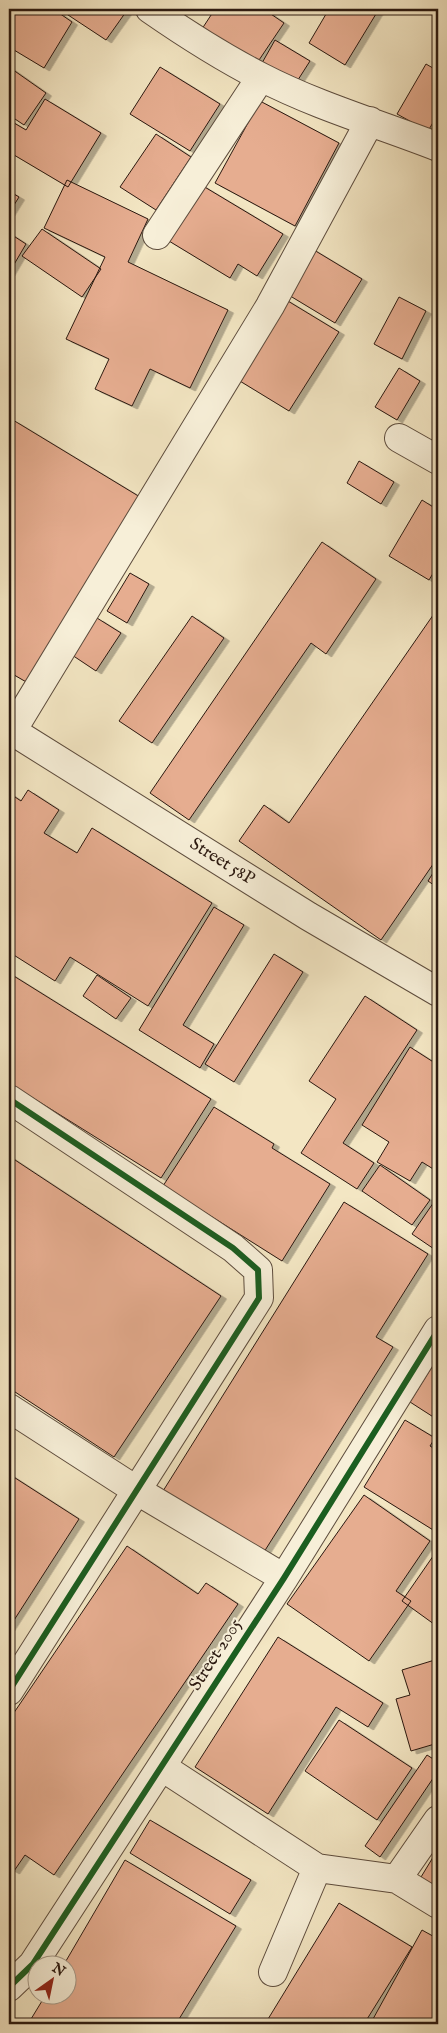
<svg xmlns="http://www.w3.org/2000/svg" width="447" height="2033" font-family="'IM FELL English',serif">
<style>
.building{fill:#e6ad90;stroke:#2b1910;filter:url(#shadow)}
.lines{fill:none;stroke-linecap:round;stroke-linejoin:round}
.minor-casing{stroke:#5d4c3d;stroke-width:30}
.tertiary-casing{stroke:#5d4c3d;stroke-width:30}
.minor{stroke:#f7efd8;stroke-width:28}
.tertiary{stroke:#f7efd8;stroke-width:28}
.cycleway-casing{stroke:#f7efd8;stroke-width:9}
.cycleway{stroke:#1b5e20;stroke-width:6}
.labels{text-anchor:middle;dominant-baseline:central;stroke-width:4;stroke-linejoin:round;paint-order:stroke}
.street-label{font-size:18px;fill:#2b1910;stroke:#f7efd8}
</style>
<defs>
<filter id="shadow"><feDropShadow dx="5.5" dy="3" stdDeviation="0" flood-color="#0004"/></filter>
</defs>
<rect width="100%" height="100%" fill="#f3e6c3"/>
<filter id="stains"><feTurbulence type="fractalNoise" baseFrequency=".004" numOctaves="4"/><feColorMatrix values="0 0 0 0 .2 0 0 0 0 .09 0 0 0 0 .02 0 0 0 .5 -.17"/></filter>
<radialGradient id="worn" r=".72"><stop offset=".6" stop-color="#630" stop-opacity="0"/><stop offset="1" stop-color="#630" stop-opacity=".3"/></radialGradient>
<path class="building" d="M 9,9 L 62,9 L 59,13 L 72,22 L 44,68 L 9,47 Z
M 64,9 L 128,9 L 106,40 L 62,11 Z
M 215,9 L 266,9 L 265,10 L 284,23 L 255,66 L 198,35 Z
M 329,9 L 379,9 L 345,65 L 309,43 Z
M 275,40 L 310,61 L 296,83 L 262,63 Z
M 426,64 L 438,71 L 438,114 L 428,131 L 397,114 Z
M 9,67 L 46,93 L 24,125 L 9,115 Z
M 160,67 L 220,104 L 190,151 L 130,114 Z
M 45,99 L 101,133 L 68,187 L 9,152 L 9,120 L 26,130 Z
M 260,101 L 339,143 L 295,226 L 215,183 Z
M 156,134 L 191,157 L 156,210 L 120,187 Z
M 67,180 L 148,219 L 128,262 L 228,310 L 190,388 L 150,369 L 132,406 L 95,389 L 109,359 L 66,339 L 105,257 L 44,228 Z
M 198,183 L 283,234 L 257,276 L 238,264 L 230,278 L 164,238 Z
M 9,191 L 19,197 L 9,213 Z
M 42,229 L 101,269 L 82,297 L 22,256 Z
M 9,233 L 26,244 L 9,273 Z
M 309,247 L 362,279 L 335,323 L 282,291 Z
M 278,295 L 339,332 L 289,411 L 230,375 Z
M 399,297 L 426,311 L 402,359 L 374,344 Z
M 399,368 L 420,381 L 397,420 L 375,407 Z
M 13,420 L 140,497 L 28,683 L 9,672 L 9,428 Z
M 359,461 L 394,482 L 381,504 L 347,483 Z
M 422,500 L 438,510 L 438,565 L 429,580 L 389,556 Z
M 322,542 L 376,579 L 326,654 L 311,643 L 189,820 L 150,793 Z
M 130,573 L 149,584 L 127,623 L 107,611 Z
M 438,608 L 438,857 L 381,940 L 239,841 L 264,805 L 289,823 Z
M 192,616 L 224,638 L 152,743 L 119,721 Z
M 97,618 L 121,633 L 96,671 L 72,655 Z
M 28,790 L 59,810 L 44,833 L 77,853 L 92,828 L 212,903 L 148,1006 L 70,957 L 55,981 L 9,952 L 9,793 L 21,801 Z
M 438,865 L 438,888 L 428,881 Z
M 214,907 L 244,925 L 183,1025 L 214,1044 L 200,1068 L 139,1030 Z
M 274,954 L 303,972 L 234,1082 L 205,1064 Z
M 9,973 L 211,1099 L 161,1178 L 9,1083 Z
M 97,975 L 131,998 L 116,1019 L 83,996 Z
M 365,996 L 417,1030 L 343,1143 L 374,1163 L 357,1189 L 301,1153 L 336,1099 L 309,1081 Z
M 410,1047 L 438,1065 L 438,1172 L 422,1162 L 410,1181 L 377,1162 L 389,1142 L 362,1125 Z
M 214,1107 L 274,1144 L 272,1148 L 330,1184 L 282,1261 L 163,1186 Z
M 9,1156 L 221,1296 L 114,1457 L 9,1388 Z
M 380,1165 L 430,1200 L 412,1225 L 362,1191 Z
M 438,1196 L 438,1249 L 437,1251 L 412,1234 Z
M 344,1202 L 428,1254 L 376,1337 L 393,1347 L 264,1552 L 158,1499 Z
M 438,1357 L 438,1420 L 410,1402 Z
M 405,1420 L 435,1438 L 430,1446 L 438,1451 L 438,1533 L 364,1487 Z
M 9,1474 L 79,1519 L 9,1628 Z
M 364,1495 L 430,1541 L 396,1591 L 411,1601 L 369,1661 L 287,1604 Z
M 127,1546 L 198,1594 L 206,1583 L 238,1604 L 54,1875 L 25,1855 L 14,1871 L 9,1868 L 9,1720 Z
M 438,1549 L 438,1627 L 402,1601 Z
M 278,1637 L 383,1703 L 368,1727 L 336,1707 L 268,1814 L 195,1767 Z
M 438,1659 L 438,1743 L 411,1751 L 396,1699 L 410,1695 L 402,1670 Z
M 339,1720 L 412,1768 L 377,1820 L 305,1771 Z
M 427,1755 L 438,1762 L 438,1771 L 380,1857 L 365,1846 Z
M 150,1820 L 251,1880 L 230,1914 L 130,1853 Z
M 438,1849 L 438,1894 L 418,1882 Z
M 125,1860 L 236,1926 L 176,2024 L 28,2024 L 45,1996 L 68,1996 L 68,1966 L 63,1966 Z
M 339,1903 L 412,1947 L 364,2024 L 265,2024 Z
M 422,1930 L 438,1939 L 438,2024 L 375,2024 L 377,2022 L 373,2019 Z"/>
<g class="lines">
<defs>
<path id="minor" d="M 150,9 C 186,34 222,57 261,77 C 317,106 379,124 438,147
M 157,235 L 261,77
M 399,438 L 438,460
M 12,731 L 270,306 L 370,121
M 9,1099 L 233,1248 L 258,1270 L 259,1298 L 9,1691
M 9,1408 L 136,1490 L 284,1578
M 162,1767 L 317,1868 L 397,1879 L 438,1904
M 397,1879 L 438,1820
M 273,1972 L 317,1868
M 9,1987 L 33,1964 L 284,1578 L 438,1330"/>
<path id="tertiary" d="M 9,729 L 308,916 L 438,992"/>
</defs>
<use href="#minor" class="minor-casing"/>
<use href="#tertiary" class="tertiary-casing"/>
<use href="#minor" class="minor"/>
<use href="#tertiary" class="tertiary"/>
<defs>
<path id="cycleway" d="M 9,1099 L 233,1248 L 258,1270 L 259,1298 L 9,1691
M 9,1987 L 33,1964 L 284,1578 L 438,1330"/>
</defs>
<use href="#cycleway" class="cycleway-casing"/>
<use href="#cycleway" class="cycleway"/>
</g>
<g class="labels">
<g class="street-label">
<text transform="translate(222 862) rotate(32)">Street 58P</text>
<text transform="translate(216 1655) rotate(-57)">Street 2005</text>
</g>
</g>
<rect width="447" height="2033" fill="none" stroke="#f3e6c3" stroke-width="30"/>
<rect x="10" y="10" width="427" height="2013" fill="none" stroke="#2b1910" stroke-width="2.5"/>
<rect x="15" y="15" width="417" height="2003" fill="none" stroke="#2b1910"/>
<g transform="translate(52 1980) rotate(33)"><circle r="24" fill="#f7efd8" stroke="#a59988"/>
<path d="M0-4L9 19L0 12L-9 19Z" fill="#8f2418"/>
<text y="-8" font-size="14" font-weight="bold" text-anchor="middle" fill="#2b1910">N</text>
</g>
<rect width="100%" height="100%" filter="url(#stains)"/>
<rect width="100%" height="100%" fill="url(#worn)"/>
</svg>
